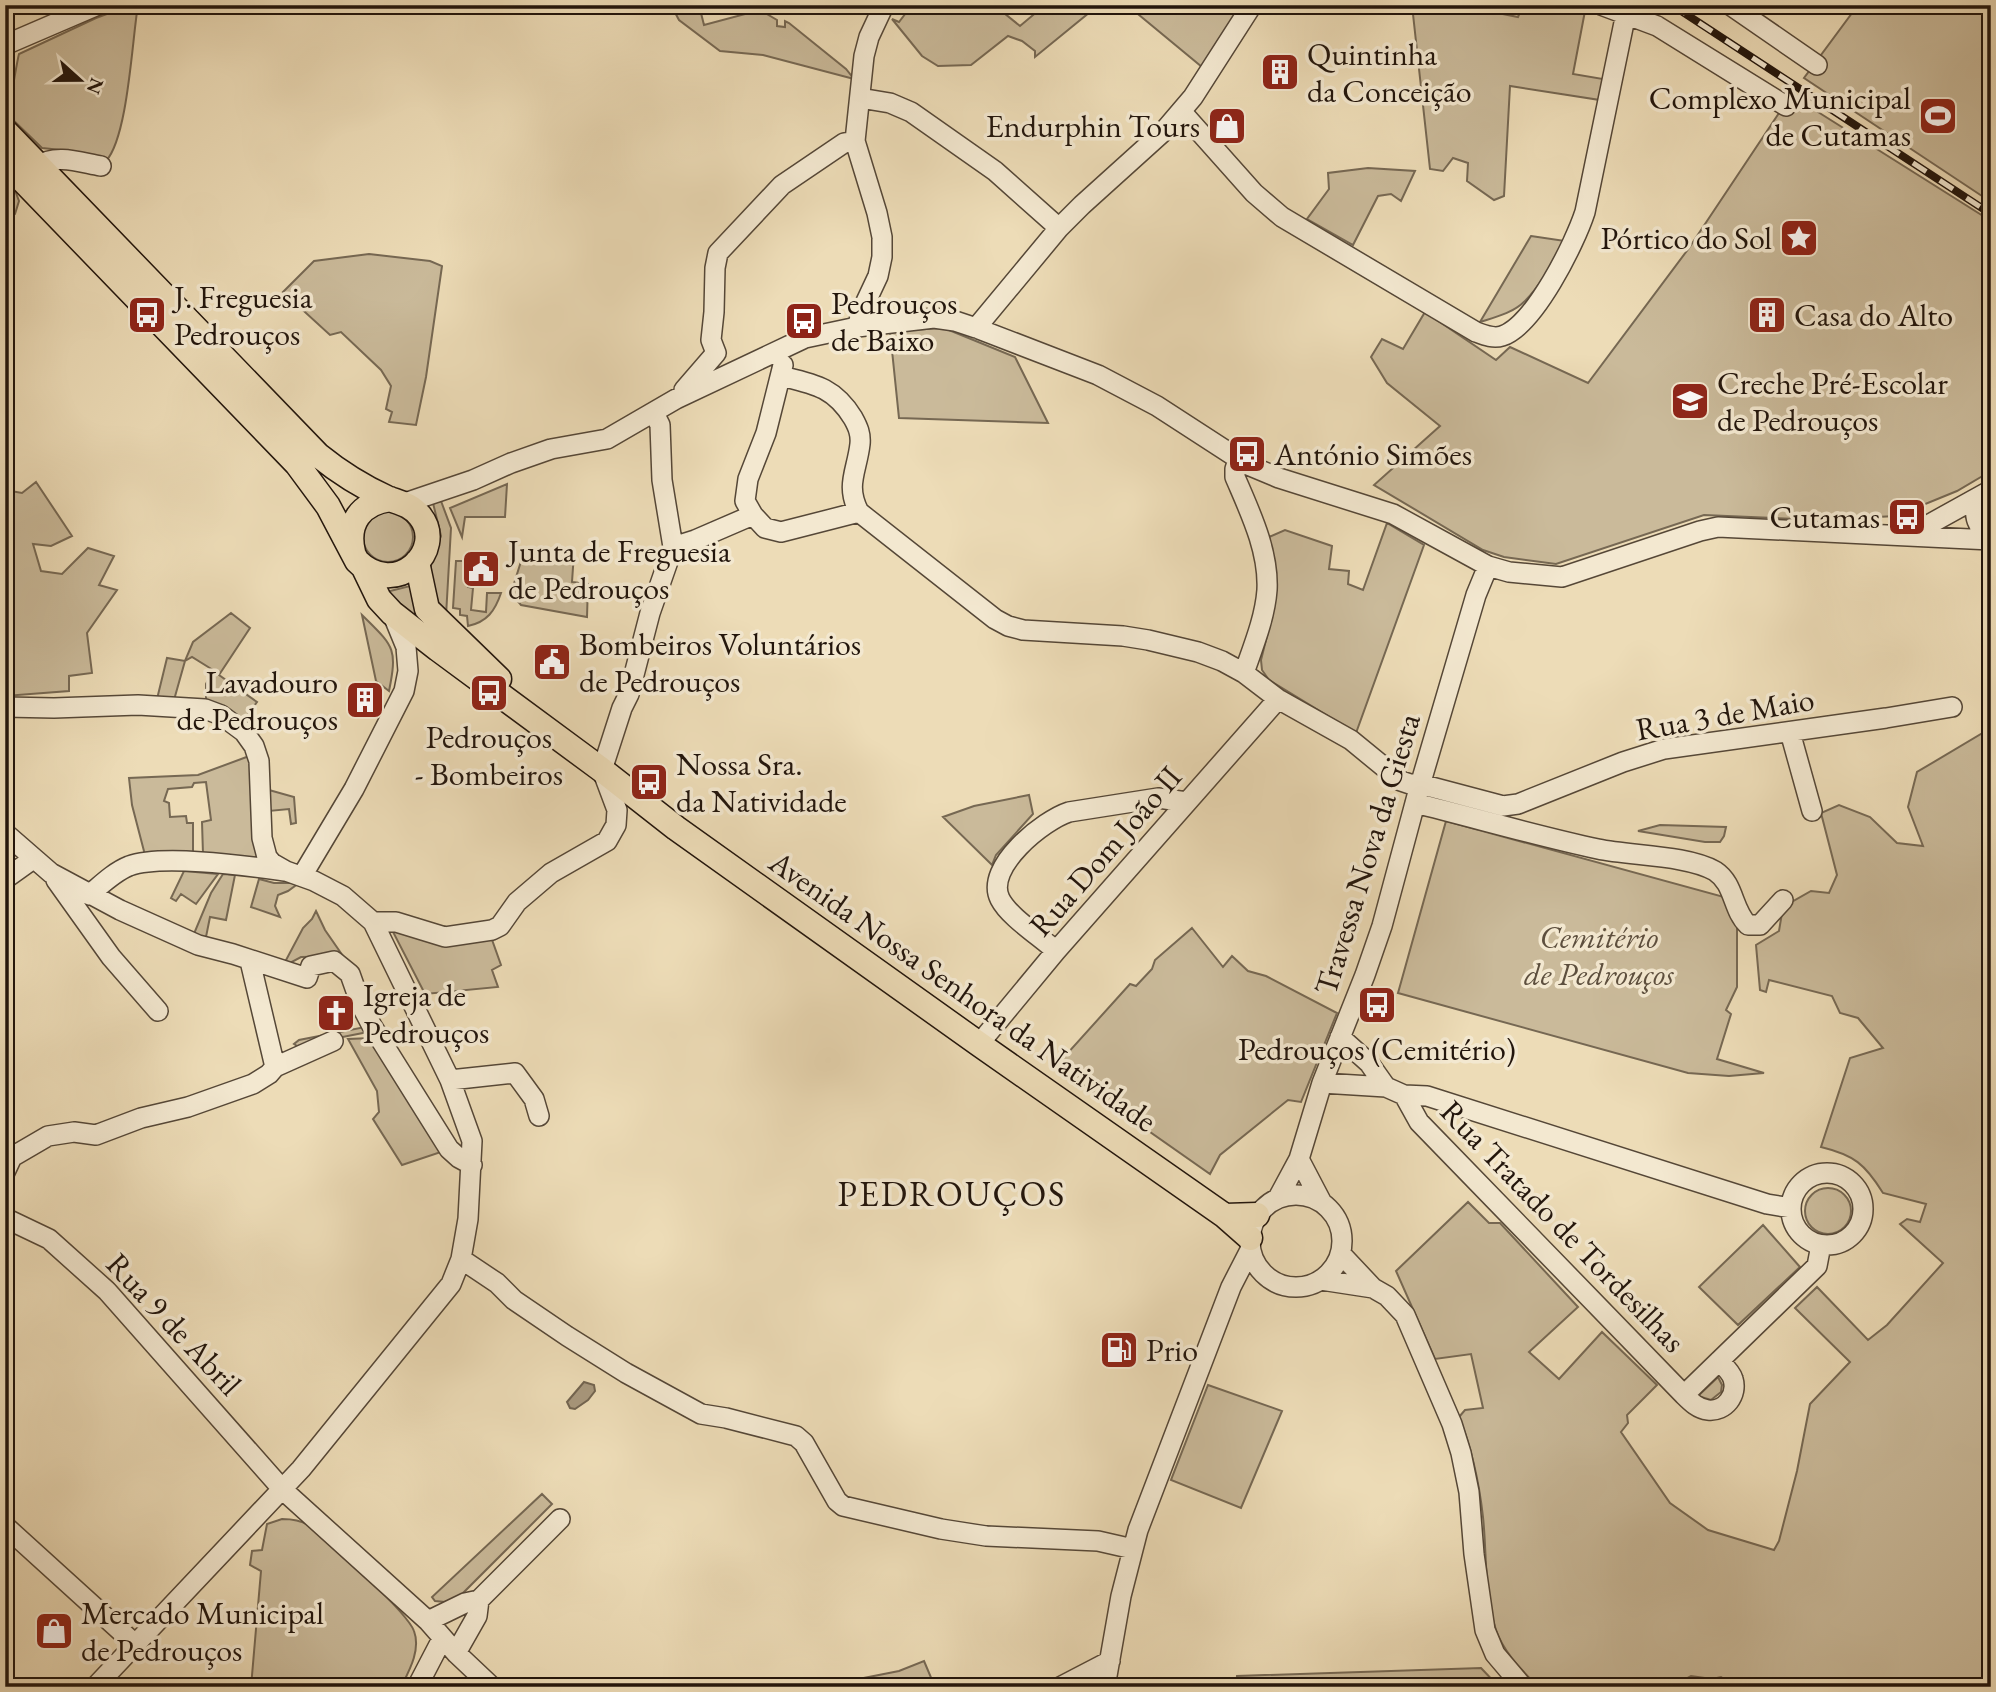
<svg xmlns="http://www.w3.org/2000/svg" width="1996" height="1692" font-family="'EB Garamond',serif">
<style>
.green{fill:#caba9a;stroke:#766853;stroke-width:2}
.water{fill:#a8987d;stroke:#726450;stroke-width:2}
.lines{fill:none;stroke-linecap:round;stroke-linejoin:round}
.minor-casing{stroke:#554737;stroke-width:22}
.major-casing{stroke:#22150c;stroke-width:27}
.minor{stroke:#f3e8d0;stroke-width:19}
.major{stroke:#eddcb7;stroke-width:24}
.rail-casing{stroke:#22150c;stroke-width:8}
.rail{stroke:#f3e8d0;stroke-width:5;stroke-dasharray:16;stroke-linecap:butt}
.labels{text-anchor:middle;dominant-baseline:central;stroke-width:7;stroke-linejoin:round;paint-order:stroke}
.poi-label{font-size:32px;fill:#22150c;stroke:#f3e8d0;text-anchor:start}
.street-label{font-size:32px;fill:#22150c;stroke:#f3e8d0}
.park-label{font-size:32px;font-style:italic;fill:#5d4f3e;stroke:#f3e8d0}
.quarter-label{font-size:35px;letter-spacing:2px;fill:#22150c;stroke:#f3e8d0}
</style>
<rect width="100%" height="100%" fill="#eddcb7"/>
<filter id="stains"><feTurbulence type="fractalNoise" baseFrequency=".00286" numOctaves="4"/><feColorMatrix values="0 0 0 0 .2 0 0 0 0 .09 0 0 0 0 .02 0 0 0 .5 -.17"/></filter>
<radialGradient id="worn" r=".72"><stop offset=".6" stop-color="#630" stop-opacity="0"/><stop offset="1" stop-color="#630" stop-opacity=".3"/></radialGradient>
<path class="green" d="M 131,5 L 138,5 C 132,40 128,137 106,161 L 71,151 L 42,148 L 11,118 L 9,112 C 9,107 18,57 19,54 L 96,18 Z
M 671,5 L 699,5 L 704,25 L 760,10 L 777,20 L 777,26 L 785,27 L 785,21 L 789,23 L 846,69 L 854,79 L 763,55 L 720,51 L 679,20 Z
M 912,5 L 994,5 L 1020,26 L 1045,5 L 1108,5 L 1095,8 L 1035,57 L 1035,51 L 1022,41 L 1008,36 L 971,65 L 938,66 L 922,56 L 892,19 L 899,22 Z
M 1127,5 L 1243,5 L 1202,67 Z
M 1412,5 L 1483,5 L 1488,11 L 1518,17 L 1523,5 L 1550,5 L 1585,11 L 1573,74 L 1603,79 L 1600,100 L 1510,86 L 1504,196 L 1494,200 L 1467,181 L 1468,163 L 1453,158 L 1443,171 L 1430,169 Z
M 1858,5 L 1991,5 L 1991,202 L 1804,78 Z
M 1791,95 L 1991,221 L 1991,471 L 1957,491 L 1896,516 L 1820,520 L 1704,515 L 1556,564 L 1504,557 L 1483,550 L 1374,485 L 1440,426 L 1387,383 L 1371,357 L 1382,339 L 1403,349 L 1425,312 L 1496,360 L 1510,347 L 1588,383 L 1689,248 Z
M 1368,168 L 1415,171 L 1401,201 L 1391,194 L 1378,196 L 1353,245 L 1307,219 L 1329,189 L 1328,173 Z
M 5,183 L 16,193 L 19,201 L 15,214 L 5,222 Z
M 1531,236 L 1565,241 C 1557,258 1538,288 1525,301 C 1513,313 1496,317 1480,322 Z
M 369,254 L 430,261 L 442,266 L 426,377 L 416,425 L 389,422 L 392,412 L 386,409 L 391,386 L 381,370 L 341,332 L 330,335 L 283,292 L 314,261 Z
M 944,328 L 1015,357 L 1048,423 L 899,418 L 890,331 Z
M 36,482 L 72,536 L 51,546 L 33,544 L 41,571 L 62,574 L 88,548 L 114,556 L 99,585 L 117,590 L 87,633 L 92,673 L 69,676 L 69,691 L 5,696 L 5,490 L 22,493 Z
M 507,484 L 505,517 L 465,517 L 462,537 L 450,508 Z
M 441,501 L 451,528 L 446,616 L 441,611 L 431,579 L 431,563 L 441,536 L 433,503 Z
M363 537a25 25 0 1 1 50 0a25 25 0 1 1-50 0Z
M 1387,523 L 1424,545 L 1356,733 L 1269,680 L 1262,670 L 1261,660 L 1273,612 L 1269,537 L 1285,530 L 1332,546 L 1329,569 L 1349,571 L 1348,584 L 1363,590 Z
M 524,552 L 574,553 L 572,582 L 588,584 L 587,617 L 521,605 L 511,593 Z
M 456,561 L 470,561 L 468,587 L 473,588 L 471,610 L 486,612 L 487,593 L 501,593 C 495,611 487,622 468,626 L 467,616 L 460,615 L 460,609 L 453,608 Z
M 414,585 L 526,709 L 386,592 Z
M 231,613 L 250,628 L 219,675 L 257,702 L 242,722 L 206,702 L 206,684 L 213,670 L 192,657 L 185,661 L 174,700 L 157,699 L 167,658 L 185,661 L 193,642 Z
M 362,615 C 393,646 398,647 389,691 L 376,681 Z
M 1991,728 L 1991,1687 L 1736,1687 L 1721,1677 L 1712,1679 L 1691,1676 L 1671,1687 L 1538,1687 C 1522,1670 1504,1653 1496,1630 C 1484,1595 1487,1554 1483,1517 C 1479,1482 1472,1449 1459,1417 L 1465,1410 L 1483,1408 L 1471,1354 L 1435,1359 L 1396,1271 L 1468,1202 L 1489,1223 L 1500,1223 L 1578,1307 L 1529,1352 L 1559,1379 L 1602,1332 L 1657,1385 L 1627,1415 L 1628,1423 L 1621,1432 L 1670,1503 L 1708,1530 L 1774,1550 L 1779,1541 L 1797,1471 L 1810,1404 L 1850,1362 L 1795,1308 L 1817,1287 L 1868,1340 L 1887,1325 L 1943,1263 L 1900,1224 L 1907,1219 L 1920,1222 L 1926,1204 L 1883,1193 C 1865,1164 1854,1155 1821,1147 L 1850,1058 L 1883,1048 L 1858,1018 L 1840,1013 L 1832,996 L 1769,980 L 1766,992 L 1760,990 L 1756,945 L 1779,931 L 1783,907 L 1811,891 L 1829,893 L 1837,875 L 1821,813 L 1839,805 L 1870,817 L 1897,843 L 1923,846 L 1908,807 L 1917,772 Z
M 252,755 L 257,858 L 203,854 L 202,822 L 211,820 L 206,782 L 194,783 L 192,787 L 168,789 L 164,801 L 169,803 L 170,817 L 186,816 L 187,823 L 193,823 L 193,853 L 145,855 L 132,805 L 129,778 L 198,775 Z
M 269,790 L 294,797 L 296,823 L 291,824 L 289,809 L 269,811 Z
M 1029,795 L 1033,814 L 996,855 L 992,865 L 943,817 L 974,806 Z
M 1446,821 L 1724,897 L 1737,923 L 1737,987 L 1726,1010 L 1731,1014 L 1717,1059 L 1764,1073 L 1729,1076 L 1688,1073 L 1398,993 Z
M 1660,825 L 1726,827 L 1724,836 L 1720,842 L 1705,842 L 1638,831 Z
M 184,871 L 218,874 L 196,904 L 181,894 L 176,901 L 171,898 Z
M 223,874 L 235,875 L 226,920 L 210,917 L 206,937 L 193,936 L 211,893 Z
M 259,879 L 274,883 L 299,883 L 288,891 L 278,895 L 275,906 L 280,917 L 251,907 Z
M 316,911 L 325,930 L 343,956 L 301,957 L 290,963 L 285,962 L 303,928 L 312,919 Z
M 391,928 L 491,937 L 501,965 L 492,970 L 498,987 L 425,994 Z
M 1192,928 L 1223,967 L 1232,956 L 1248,971 L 1266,976 L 1337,1013 L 1301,1102 L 1288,1100 L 1220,1155 L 1210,1174 L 1056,1066 L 1130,984 L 1136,986 L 1152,969 L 1155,960 Z
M 370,1026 L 373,1031 L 297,1046 L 294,1044 L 299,1040 Z
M 372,1038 L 441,1152 L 402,1165 L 373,1119 L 379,1112 L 377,1091 L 348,1039 Z
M1805 1211a23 23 0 1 1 46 0a23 23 0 1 1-46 0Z
M 1763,1225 L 1800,1267 L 1738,1325 L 1699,1287 Z
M 1718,1377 L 1722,1385 L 1721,1392 L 1711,1400 L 1698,1396 Z
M 1208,1385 L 1282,1411 L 1241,1508 L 1171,1480 Z
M 542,1494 L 552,1504 L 458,1598 L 445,1602 L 435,1601 L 432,1597 Z
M 282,1519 C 291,1519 300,1520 308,1525 C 326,1538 408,1613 414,1631 C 421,1650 409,1671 401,1687 L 251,1687 L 261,1571 L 250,1565 L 252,1551 L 262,1550 L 267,1524 Z
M 924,1661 L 935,1687 L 818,1687 L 899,1671 Z
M 1481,1668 L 1499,1687 L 1236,1687 L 1237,1676 Z"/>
<path class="water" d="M 584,1382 L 594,1385 L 595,1391 L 588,1400 L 575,1409 L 570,1408 L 567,1402 Z"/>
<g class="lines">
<defs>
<path id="minor" d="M 1601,5 L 1657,26 L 1786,106
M 1730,5 L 1817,65
M 5,45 L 98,5
M 860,98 L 890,103 L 911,112 L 995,171 L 1059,228
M 1181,111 L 1254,193 L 1282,217 L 1476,332 C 1484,335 1493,339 1502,336 C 1534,326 1575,243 1585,212 L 1626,13
M 38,166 C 56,153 82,163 101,166
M 857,327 L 863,308 L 878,276 L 882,257 L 882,237 L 877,213 L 855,141 L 864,56 L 869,37 L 884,5
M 976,328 L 1059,228 L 1082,205 L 1164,131 L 1193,97 L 1252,5
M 783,365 L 766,433 L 748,479 L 745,501 L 753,515 L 765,528 L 781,532 L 859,512
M 781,376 C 814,384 834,387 853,418 C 858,427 861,434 860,444 C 857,471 845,485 859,512 L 995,619 L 1008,626 L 1023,630 L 1123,636 L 1148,640 L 1198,652 L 1222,661 L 1244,673 L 1278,699 L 1351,740 L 1401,781 L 1410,784 L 1420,784 L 1503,806 L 1518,804 L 1623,762 L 1664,749 L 1886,718 L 1952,707
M 684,390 L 716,353 L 711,340 L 714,312 L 715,268 L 718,253 L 782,185 L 844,143 L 855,141
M 1238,460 L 1235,469 L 1235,477 C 1250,512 1269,551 1267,590 C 1265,618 1253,647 1244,673
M 1976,499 C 1974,518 1976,526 1991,538
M 405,503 L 473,480 L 511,463 L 551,449 L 607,439 L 676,399 L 805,338 L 857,327 L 934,318 L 955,321 L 976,328 L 1098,375 L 1157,406 L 1248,465 L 1279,478 L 1393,514 L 1488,566 L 1509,572 L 1562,577 L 1700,531 L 1718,527 L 1991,540
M 1910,535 L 1991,490
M 673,547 L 695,540 L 753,515
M 5,707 L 54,708 L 138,705 L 205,709 L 221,715 L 244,732 L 254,746 L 259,761 L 262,838 L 267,857 L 272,863 L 286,871 L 314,881 L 343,896 L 373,922 L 450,1080 L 472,1141 L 468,1219 L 461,1259 L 451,1284 L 301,1469 L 95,1687
M 1790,732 L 1812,811
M 1415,803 C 1476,818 1537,836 1598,849 C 1631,856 1687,855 1715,871 C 1735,884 1732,910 1748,925 L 1760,925 L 1783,900
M 5,833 L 51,873 L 120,910 L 198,945 L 233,954 L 307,978 L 311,966 L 334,961 L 350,974 L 361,1005 L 372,1026 L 449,1149 L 459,1158 L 472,1165
M 302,876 L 354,789 L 404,691 L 408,671 L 406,647 L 392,613
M 5,879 L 33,859
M 56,880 L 111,957 L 158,1011
M 89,895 C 101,885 114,872 129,866 C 162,854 247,866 285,871
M 373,922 L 396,922 L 445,937 L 492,930 L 500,926 L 517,902 L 551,873 L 607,841 L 616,825 L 617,810 L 602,770 L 622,708 L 629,694 L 650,613 L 673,547 L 662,480 L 660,425 L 657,419 L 652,415
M 1056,951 C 1041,937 1009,917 1000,899 C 984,867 1044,820 1069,812 L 1158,798 L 1187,802
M 250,961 L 275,1067 L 333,1041
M 1340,1037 L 1369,1063 L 1386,1087
M 979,1044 L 1056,951 L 1278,699
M 450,1080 L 515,1073 L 534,1099 L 539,1116
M 1322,1083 L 1386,1087 L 1404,1095 L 1427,1096 L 1767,1204 L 1791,1208
M 1404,1095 L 1419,1122 L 1684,1395 L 1817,1266 L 1821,1245
M 1299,1159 L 1321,1201
M 5,1172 L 12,1157 L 48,1136 L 74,1132 L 96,1135 L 141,1118 L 188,1107 L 253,1084 L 269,1074 L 275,1067
M1791 1209a36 36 0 1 1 72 0a36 36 0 1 1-72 0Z
M1250 1241a46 46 0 1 1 92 0a46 46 0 1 1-92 0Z
M 1278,1198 L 1299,1159 L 1322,1083 L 1365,975 L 1382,926 L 1418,792 L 1476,595 L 1488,566
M 5,1218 L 49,1239 L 107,1291 L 283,1490 L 428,1621 L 456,1653 L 492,1687
M 1341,1254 L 1373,1288 L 1387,1296 L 1405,1315 L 1452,1424 L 1461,1453 L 1469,1492 L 1474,1554 L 1485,1630 L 1495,1654 L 1523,1687
M 461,1259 L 497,1283 L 514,1300 L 567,1336 L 626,1373 L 701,1414 L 726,1418 L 796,1436 L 804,1443 L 837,1501 L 843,1506 L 941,1529 L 986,1536 L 1098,1541 L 1133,1549
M 1321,1280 L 1373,1288
M 1684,1395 C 1691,1402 1698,1409 1708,1410 C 1725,1412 1738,1395 1733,1379 C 1731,1372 1724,1366 1719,1361
M 5,1526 L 135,1644
M 428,1621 L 465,1603 L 479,1600 L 560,1519
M 456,1653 L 477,1616 L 479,1600
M 417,1687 L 442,1639
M 1060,1687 L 1110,1661
M 1105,1687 L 1121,1596 L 1138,1530 L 1231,1287 L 1250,1250"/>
<path id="major" d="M 5,131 L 318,455 C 339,472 363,487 387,498 C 400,503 410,504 420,516 C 447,550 396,600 357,561 L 328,506 L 297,464 L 5,162
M 353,552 C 346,523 361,503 390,499
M 417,562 L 427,609 L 499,679
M 364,568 L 379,599 L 392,613 L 438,649 L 602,770 L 676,828 L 979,1044 L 1225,1216 L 1250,1238
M 1225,1216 L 1257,1215"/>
</defs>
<use href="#minor" class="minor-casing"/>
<use href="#major" class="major-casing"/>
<use href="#minor" class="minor"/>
<use href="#major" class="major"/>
<defs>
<path id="rail" d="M 1672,5 L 1991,214"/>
</defs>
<use href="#rail" class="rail-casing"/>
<use href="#rail" class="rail"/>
</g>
<defs>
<symbol id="building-square" viewBox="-11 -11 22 22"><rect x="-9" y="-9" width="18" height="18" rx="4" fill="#8f2418" stroke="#f3e8d0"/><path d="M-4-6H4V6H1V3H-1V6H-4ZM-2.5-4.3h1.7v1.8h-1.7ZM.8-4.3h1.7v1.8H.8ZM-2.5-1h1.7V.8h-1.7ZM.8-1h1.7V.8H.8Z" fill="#fff"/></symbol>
<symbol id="stadium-square" viewBox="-11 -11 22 22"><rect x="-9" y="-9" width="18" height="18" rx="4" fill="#8f2418" stroke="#f3e8d0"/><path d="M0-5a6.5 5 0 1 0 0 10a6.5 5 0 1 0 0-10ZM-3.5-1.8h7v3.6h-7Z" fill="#fff"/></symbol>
<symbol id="shop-square" viewBox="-11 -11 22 22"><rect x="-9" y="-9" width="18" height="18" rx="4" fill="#8f2418" stroke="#f3e8d0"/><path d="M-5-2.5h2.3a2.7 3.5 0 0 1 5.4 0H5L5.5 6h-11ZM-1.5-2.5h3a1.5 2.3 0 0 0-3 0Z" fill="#fff"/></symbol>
<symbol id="sight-square" viewBox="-11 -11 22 22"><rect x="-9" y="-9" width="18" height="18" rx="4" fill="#8f2418" stroke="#f3e8d0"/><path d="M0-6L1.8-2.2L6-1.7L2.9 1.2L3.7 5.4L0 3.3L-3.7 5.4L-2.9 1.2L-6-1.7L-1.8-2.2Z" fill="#fff"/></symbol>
<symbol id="bus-square" viewBox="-11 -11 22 22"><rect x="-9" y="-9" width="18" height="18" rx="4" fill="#8f2418" stroke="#f3e8d0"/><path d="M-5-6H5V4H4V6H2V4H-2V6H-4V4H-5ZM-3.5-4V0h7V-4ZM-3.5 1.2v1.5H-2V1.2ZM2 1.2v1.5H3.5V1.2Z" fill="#fff"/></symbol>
<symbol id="school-square" viewBox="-11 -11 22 22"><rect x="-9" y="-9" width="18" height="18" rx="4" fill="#8f2418" stroke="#f3e8d0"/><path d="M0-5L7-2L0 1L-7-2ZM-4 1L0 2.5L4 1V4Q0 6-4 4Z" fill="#fff"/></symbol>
<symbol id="civic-square" viewBox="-11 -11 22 22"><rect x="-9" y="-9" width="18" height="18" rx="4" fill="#8f2418" stroke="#f3e8d0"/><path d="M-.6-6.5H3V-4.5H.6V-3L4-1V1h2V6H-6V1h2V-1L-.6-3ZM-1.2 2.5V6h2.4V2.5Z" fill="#fff"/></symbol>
<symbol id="church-square" viewBox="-11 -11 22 22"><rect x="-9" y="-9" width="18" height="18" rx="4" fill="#8f2418" stroke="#f3e8d0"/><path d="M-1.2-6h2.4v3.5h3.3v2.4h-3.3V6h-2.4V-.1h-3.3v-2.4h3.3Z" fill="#fff"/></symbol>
<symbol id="fuel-square" viewBox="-11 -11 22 22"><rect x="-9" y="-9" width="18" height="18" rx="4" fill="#8f2418" stroke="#f3e8d0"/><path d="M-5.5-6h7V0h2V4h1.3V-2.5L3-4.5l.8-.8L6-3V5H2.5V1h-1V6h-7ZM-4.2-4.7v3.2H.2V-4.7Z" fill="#fff"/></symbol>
</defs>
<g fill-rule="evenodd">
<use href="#building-square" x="1258" y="50" width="44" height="44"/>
<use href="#stadium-square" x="1916" y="94" width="44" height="44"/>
<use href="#shop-square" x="1205" y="104" width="44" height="44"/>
<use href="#sight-square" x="1777" y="216" width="44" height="44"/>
<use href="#bus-square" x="125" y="293" width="44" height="44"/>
<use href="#building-square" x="1745" y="293" width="44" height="44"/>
<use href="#bus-square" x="782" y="299" width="44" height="44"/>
<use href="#school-square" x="1668" y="379" width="44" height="44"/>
<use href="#bus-square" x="1225" y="432" width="44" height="44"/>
<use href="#bus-square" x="1885" y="495" width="44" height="44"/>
<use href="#civic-square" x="459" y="547" width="44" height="44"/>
<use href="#civic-square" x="530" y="640" width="44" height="44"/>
<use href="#bus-square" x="467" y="671" width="44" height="44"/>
<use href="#building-square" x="343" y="678" width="44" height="44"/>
<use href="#bus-square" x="627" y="760" width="44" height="44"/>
<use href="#bus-square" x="1355" y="983" width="44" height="44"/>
<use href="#church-square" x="314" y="991" width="44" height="44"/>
<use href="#fuel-square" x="1097" y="1328" width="44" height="44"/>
<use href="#shop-square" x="32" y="1609" width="44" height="44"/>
</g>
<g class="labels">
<g class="poi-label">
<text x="1307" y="54">Quintinha<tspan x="1307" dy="37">da Conceição</tspan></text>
<text x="1911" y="98" text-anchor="end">Complexo Municipal<tspan x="1911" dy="37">de Cutamas</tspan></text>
<text x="1200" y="126" text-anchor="end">Endurphin Tours</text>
<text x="1772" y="238" text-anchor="end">Pórtico do Sol</text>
<text x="174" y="297">J. Freguesia<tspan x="174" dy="37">Pedrouços</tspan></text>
<text x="831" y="303">Pedrouços<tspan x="831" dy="37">de Baixo</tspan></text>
<text x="1794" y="315">Casa do Alto</text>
<text x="1717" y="383">Creche Pré-Escolar<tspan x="1717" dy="37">de Pedrouços</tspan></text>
<text x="1274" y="454">António Simões</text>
<text x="1880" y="517" text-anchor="end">Cutamas</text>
<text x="508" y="551">Junta de Freguesia<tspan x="508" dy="37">de Pedrouços</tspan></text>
<text x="579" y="644">Bombeiros Voluntários<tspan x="579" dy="37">de Pedrouços</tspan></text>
<text x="338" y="682" text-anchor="end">Lavadouro<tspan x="338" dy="37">de Pedrouços</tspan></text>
<text x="489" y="737" text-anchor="middle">Pedrouços<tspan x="489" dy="37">- Bombeiros</tspan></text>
<text x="676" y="764">Nossa Sra.<tspan x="676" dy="37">da Natividade</tspan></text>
<text x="363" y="995">Igreja de<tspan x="363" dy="37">Pedrouços</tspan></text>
<text x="1377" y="1049" text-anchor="middle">Pedrouços (Cemitério)</text>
<text x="1146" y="1350">Prio</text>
<text x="81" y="1613">Mercado Municipal<tspan x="81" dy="37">de Pedrouços</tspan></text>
</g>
<g class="street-label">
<text transform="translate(1725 714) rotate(-10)">Rua 3 de Maio</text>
<text transform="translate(1105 851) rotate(-49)">Rua Dom João II</text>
<text transform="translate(1367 854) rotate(-73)">Travessa Nova da Giesta</text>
<text transform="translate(963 991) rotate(35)">Avenida Nossa Senhora da Natividade</text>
<text transform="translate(1563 1226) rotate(46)">Rua Tratado de Tordesilhas</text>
<text transform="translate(174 1324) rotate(47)">Rua 9 de Abril</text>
</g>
<g class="park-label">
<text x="1599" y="937">Cemitério<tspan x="1599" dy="37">de Pedrouços</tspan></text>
</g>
<g class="quarter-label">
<text x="952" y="1193">PEDROUÇOS</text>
</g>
</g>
<rect width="1996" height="1692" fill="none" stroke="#eddcb7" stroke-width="28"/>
<rect x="7" y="7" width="1982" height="1678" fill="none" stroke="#22150c" stroke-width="3.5"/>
<rect x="14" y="14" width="1968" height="1664" fill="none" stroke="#22150c" stroke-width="2"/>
<g transform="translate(80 80) rotate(111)" stroke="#f3e8d0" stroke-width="5" paint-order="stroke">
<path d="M0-5L12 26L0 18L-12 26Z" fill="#22150c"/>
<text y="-10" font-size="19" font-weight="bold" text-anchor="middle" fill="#22150c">N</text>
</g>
<rect width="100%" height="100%" filter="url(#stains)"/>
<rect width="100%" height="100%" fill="url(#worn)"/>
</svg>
